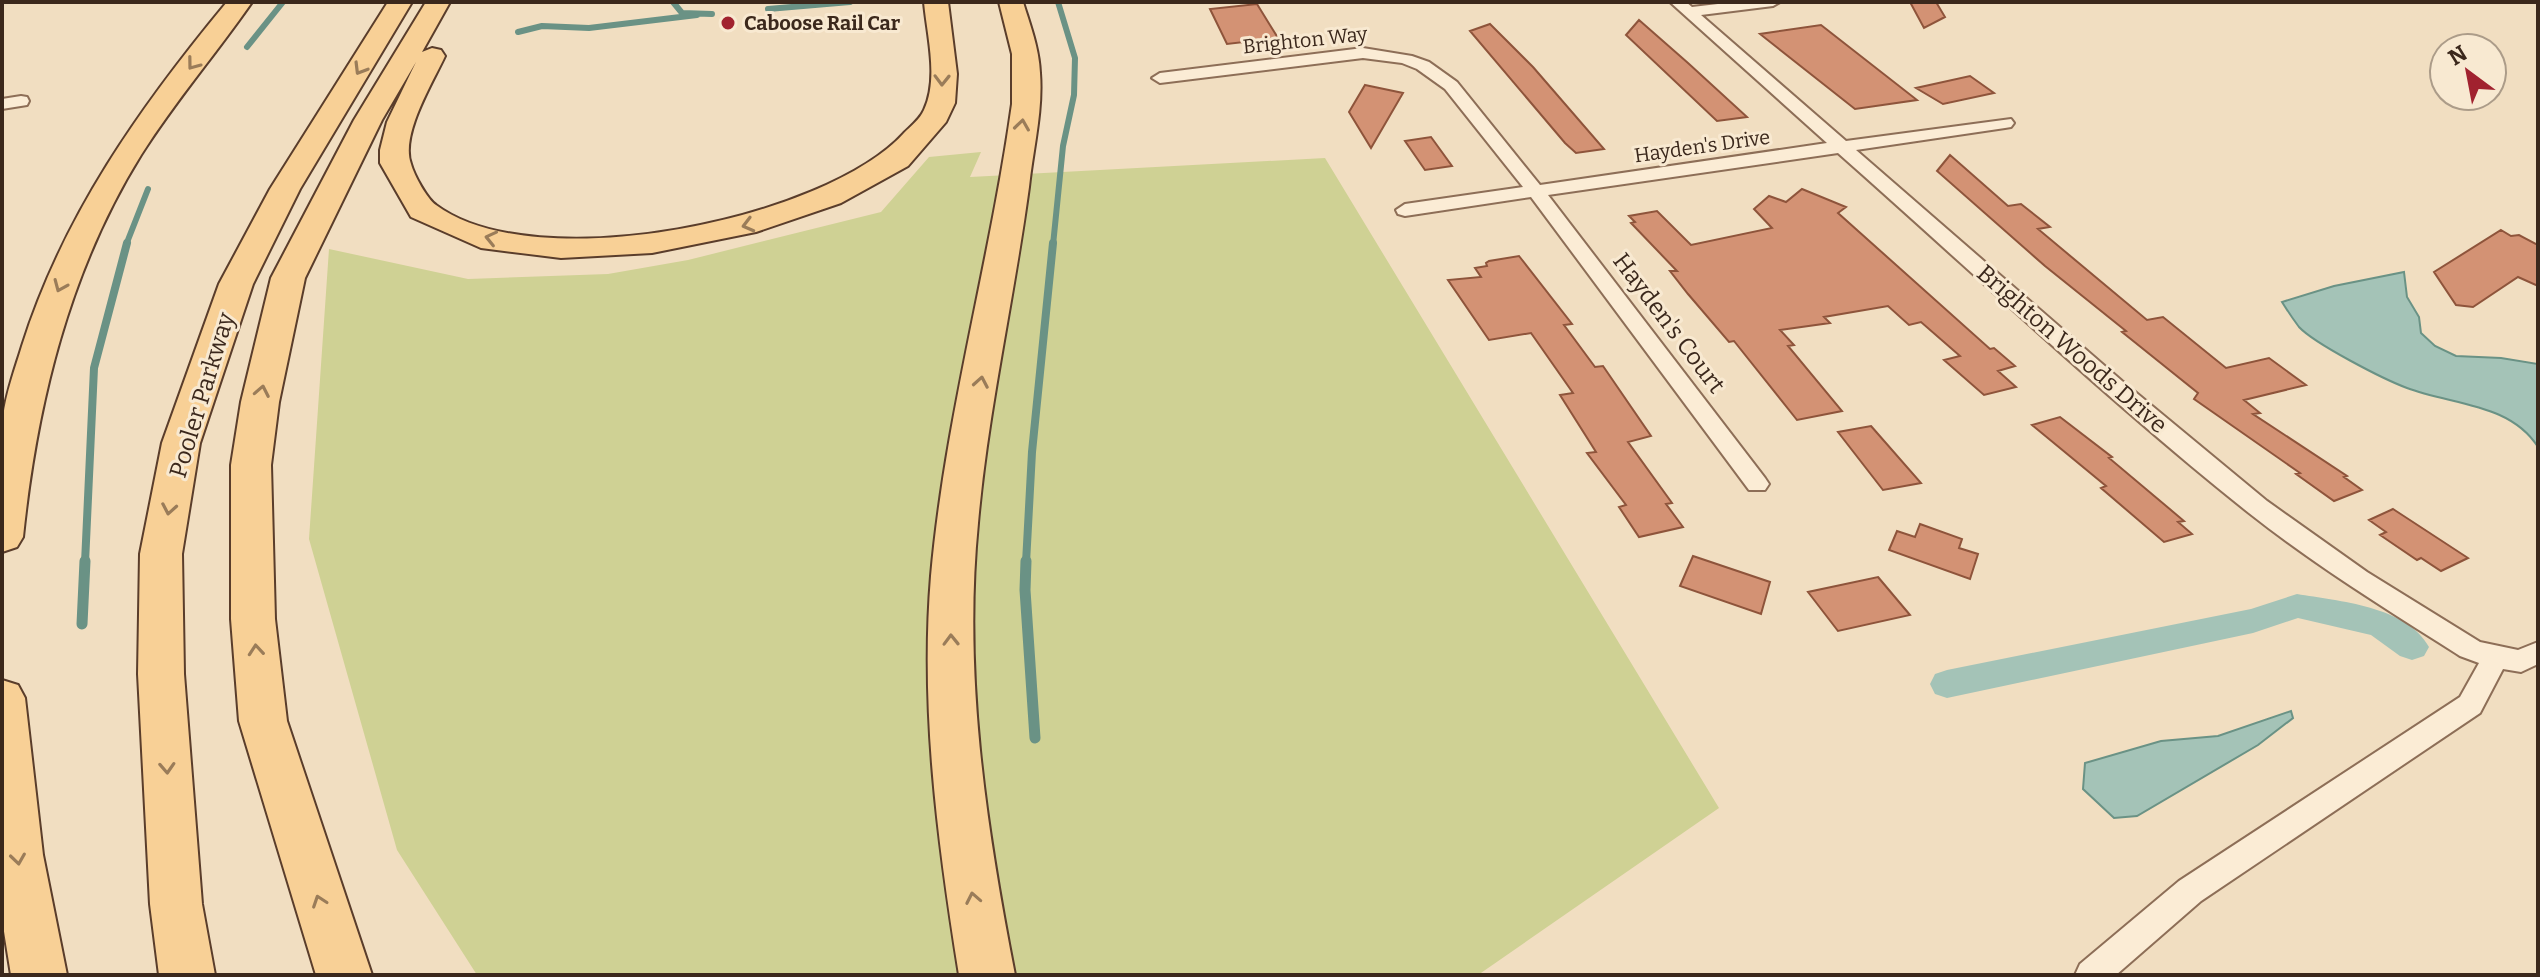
<svg xmlns="http://www.w3.org/2000/svg" width="2540" height="977" font-family="Bitter,serif">
<style>
.green{fill:#cfd194}
.water{fill:#a4c3b7;stroke:#6a9285;stroke-width:2}
.lines{fill:none;stroke-linecap:round;stroke-linejoin:round}
.stream-far2{stroke:#6a9285;stroke-width:6}
.stream-far1{stroke:#6a9285;stroke-width:8}
.stream{stroke:#6a9285;stroke-width:11}
.canal{fill:#a4c3b7;fill-rule:evenodd}
.building{fill:#d39274;stroke:#8e543b;stroke-width:2}
.street-casing{stroke:#8d6e57;stroke-width:4}
.primary-casing{stroke:#5a3d2b;stroke-width:4}
.street{fill:#fbecd5;fill-rule:evenodd}
.primary{fill:#f8d096;fill-rule:evenodd}
.oneway{stroke:#9a7c59}
.poi-dot{fill:#a1222f;stroke:#f8e9d1;stroke-width:3}
.labels{text-anchor:middle;dominant-baseline:central;stroke-width:6;stroke-linejoin:round;paint-order:stroke}
.far-poi-label{font-size:20px;font-weight:bold;fill:#3b281c;stroke:#f8e9d1;text-anchor:start}
.far-street-label{font-size:20px;fill:#3b281c;stroke:#f8e9d1}
.street-label{font-size:24px;fill:#3b281c;stroke:#f8e9d1}
</style>
<rect width="100%" height="100%" fill="#f1dec1"/>
<path class="green" d="M 981,152 L 970,177 L 1325,158 L 1719,808 L 1478,975 L 477,975 L 397,850 L 309,539 L 329,249 L 468,279 L 608,274 L 688,260 L 881,212 L 929,157 Z"/>
<path class="water" d="M 2404,272 L 2407,297 L 2419,317 L 2421,333 L 2435,346 L 2456,356 L 2501,358 L 2538,364 L 2538,447 C 2510,403 2452,405 2407,388 C 2383,379 2315,344 2299,327 C 2293,319 2287,310 2282,302 L 2334,286 Z
M 2291,711 L 2293,718 L 2258,745 L 2137,816 L 2114,818 L 2083,789 L 2085,763 L 2161,741 L 2218,736 Z"/>
<g class="lines">
<path class="stream-far2" d="M 673,2 L 682,13 L 712,14
M 768,9 L 850,2
M 518,32 L 542,26 L 589,28 L 697,15
M 247,47 L 283,2
M 126,245 L 148,189
M 1053,245 L 1063,146 L 1074,95 L 1075,58 L 1058,2"/>
<path class="stream-far1" d="M 85,563 L 94,368 L 127,243
M 1026,563 L 1032,452 L 1053,243"/>
<path class="stream" d="M 1026,561 L 1025,590 L 1035,738
M 82,624 L 85,561"/>
<path class="canal" d="M 2297,594 C 2338,601 2407,606 2429,647 L 2424,656 L 2412,660 L 2400,656 L 2371,635 L 2298,618 L 2253,633 L 1947,698 L 1935,694 L 1930,684 L 1935,674 L 1947,670 L 2251,609 Z"/>
</g>
<path class="building" d="M 1910,2 L 1936,2 L 1945,17 L 1924,28 Z
M 1257,4 L 1278,38 L 1227,44 L 1210,9 Z
M 1639,20 L 1688,63 L 1747,117 L 1717,121 L 1626,35 Z
M 1490,24 L 1533,67 L 1604,149 L 1576,153 L 1565,143 L 1470,31 Z
M 1821,25 L 1917,100 L 1855,109 L 1760,34 Z
M 1970,76 L 1994,93 L 1943,104 L 1916,88 Z
M 1365,85 L 1403,93 L 1371,148 L 1349,112 Z
M 1431,137 L 1452,166 L 1425,170 L 1405,141 Z
M 1950,155 L 2008,206 L 2021,204 L 2050,227 L 2038,229 L 2147,320 L 2163,317 L 2226,368 L 2269,358 L 2306,385 L 2244,400 L 2260,413 L 2253,414 L 2347,476 L 2344,477 L 2362,490 L 2334,501 L 2296,474 L 2300,473 L 2194,399 L 2198,393 L 2122,332 L 2126,331 L 2045,266 L 1937,171 Z
M 1802,189 L 1846,207 L 1838,213 L 1990,349 L 1994,348 L 2015,366 L 1998,371 L 2016,387 L 1984,395 L 1944,360 L 1960,356 L 1921,322 L 1909,325 L 1888,306 L 1824,317 L 1830,323 L 1780,330 L 1794,345 L 1788,346 L 1842,411 L 1797,420 L 1734,341 L 1729,342 L 1688,294 L 1670,271 L 1677,271 L 1631,223 L 1635,222 L 1629,216 L 1657,211 L 1691,245 L 1772,228 L 1754,209 L 1769,196 L 1786,202 Z
M 2501,230 L 2511,236 L 2519,235 L 2538,245 L 2538,286 L 2518,277 L 2473,307 L 2456,305 L 2434,272 Z
M 1519,256 L 1572,324 L 1564,325 L 1595,367 L 1603,366 L 1651,436 L 1628,442 L 1672,503 L 1666,504 L 1683,527 L 1639,537 L 1619,507 L 1626,505 L 1587,453 L 1596,452 L 1560,395 L 1573,393 L 1531,333 L 1489,340 L 1448,280 L 1481,277 L 1475,268 L 1487,266 L 1486,263 L 1489,261 Z
M 2060,417 L 2112,457 L 2109,458 L 2184,521 L 2178,522 L 2192,534 L 2164,542 L 2101,488 L 2106,486 L 2032,425 Z
M 1871,426 L 1921,483 L 1883,490 L 1838,432 Z
M 2393,509 L 2468,558 L 2441,571 L 2421,558 L 2417,560 L 2380,535 L 2386,532 L 2369,520 Z
M 1920,524 L 1962,539 L 1959,548 L 1978,554 L 1970,579 L 1889,550 L 1897,531 L 1915,537 Z
M 1693,556 L 1770,582 L 1761,614 L 1680,586 Z
M 1878,577 L 1910,615 L 1838,631 L 1808,592 Z"/>
<g class="lines">
<defs>
<path id="street" d="M 1670,2 L 1686,2 L 1692,7 L 1735,2 L 1780,2 L 1773,6 L 1701,15 L 1846,141 L 2011,119 L 2014,123 L 2011,127 L 2005,128 L 1856,150 L 2122,381 L 2267,501 L 2367,572 L 2480,642 L 2518,650 L 2538,642 L 2538,664 L 2521,672 L 2503,669 L 2480,713 L 2201,901 L 2116,975 L 2075,975 L 2080,964 L 2179,881 L 2460,697 L 2479,663 L 2460,656 C 2389,611 2316,566 2249,513 C 2107,400 1974,273 1838,153 L 1548,195 L 1765,478 L 1769,484 L 1765,490 L 1749,490 L 1531,197 L 1405,216 L 1398,214 L 1396,210 L 1405,204 L 1523,187 L 1445,89 L 1417,69 L 1402,63 L 1363,58 L 1160,83 L 1152,78 L 1160,73 L 1363,48 L 1412,56 L 1429,62 L 1457,82 L 1540,185 L 1827,143 Z
M 21,96 L 27,97 L 29,101 L 27,105 L 2,109 L 2,99 Z"/>
<path id="primary" d="M 227,2 L 252,2 C 216,54 175,101 141,155 C 69,271 37,403 23,537 L 17,547 L 2,552 C 2,511 0,456 3,417 C 6,393 15,369 22,346 C 63,216 140,107 227,2 Z
M 388,2 L 412,2 L 300,189 L 253,284 L 200,443 L 182,554 L 184,674 L 202,904 L 215,975 L 159,975 L 150,904 L 138,674 L 140,554 L 162,443 L 219,284 L 270,189 Z
M 426,2 L 450,2 L 422,52 L 432,48 L 441,50 L 445,56 C 433,82 400,135 411,164 C 414,175 427,199 436,205 C 535,279 825,220 904,133 C 911,126 920,119 924,110 C 939,78 927,36 924,2 L 948,2 L 957,74 L 955,103 L 946,122 L 908,166 L 841,203 L 756,232 L 652,253 L 561,258 L 481,248 L 411,217 L 380,163 L 380,150 L 387,122 L 416,62 L 382,120 L 305,278 L 279,402 L 271,465 L 275,619 L 287,721 L 372,975 L 316,975 L 239,721 L 231,619 L 231,465 L 241,402 L 271,278 L 354,120 Z
M 999,2 L 1023,2 C 1030,25 1039,48 1040,73 C 1043,111 1033,149 1029,187 C 1014,299 988,410 978,523 C 963,675 986,826 1015,975 L 959,975 C 938,844 920,709 931,576 C 945,417 990,262 1012,104 L 1012,54 Z
M 2,680 L 18,685 L 25,698 L 43,855 L 67,975 L 11,975 L 2,919 Z"/>
</defs>
<use href="#street" class="street-casing"/>
<use href="#primary" class="primary-casing"/>
<use href="#street" class="street"/>
<use href="#primary" class="primary"/>
</g>
<defs><path id="oneway-chevron" d="M-2-3.5L2.5 0L-2 3.5" fill="none" stroke-width="1.6" stroke-linecap="round" stroke-linejoin="round" transform="scale(2)"/></defs>
<g class="oneway">
<use href="#oneway-chevron" transform="translate(193 64) rotate(127)"/>
<use href="#oneway-chevron" transform="translate(360 69) rotate(121)"/>
<use href="#oneway-chevron" transform="translate(942 80) rotate(91)"/>
<use href="#oneway-chevron" transform="translate(1022 125) rotate(-82)"/>
<use href="#oneway-chevron" transform="translate(748 225) rotate(165)"/>
<use href="#oneway-chevron" transform="translate(491 238) rotate(-167)"/>
<use href="#oneway-chevron" transform="translate(60 286) rotate(113)"/>
<use href="#oneway-chevron" transform="translate(981 382) rotate(-80)"/>
<use href="#oneway-chevron" transform="translate(262 391) rotate(-79)"/>
<use href="#oneway-chevron" transform="translate(169 509) rotate(100)"/>
<use href="#oneway-chevron" transform="translate(951 640) rotate(-91)"/>
<use href="#oneway-chevron" transform="translate(256 650) rotate(-95)"/>
<use href="#oneway-chevron" transform="translate(167 768) rotate(87)"/>
<use href="#oneway-chevron" transform="translate(18 859) rotate(82)"/>
<use href="#oneway-chevron" transform="translate(973 898) rotate(-101)"/>
<use href="#oneway-chevron" transform="translate(319 901) rotate(-109)"/>
</g>
<circle class="poi-dot" cx="728" cy="23" r="8"/>
<g class="labels">
<g class="far-poi-label">
<text x="744" y="23">Caboose Rail Car</text>
</g>
<g class="far-street-label">
<text transform="translate(1305 40) rotate(-6)">Brighton Way</text>
<text transform="translate(1702 146) rotate(-8)">Hayden's Drive</text>
</g>
<g class="street-label">
<text transform="translate(1669 323) rotate(53)">Hayden's Court</text>
<text transform="translate(2072 349) rotate(41)">Brighton Woods Drive</text>
<text transform="translate(202 395) rotate(-73)">Pooler Parkway</text>
</g>
</g>
<rect width="2540" height="977" fill="none" stroke="#3b281c" stroke-width="8"/>
<g transform="translate(2468 72) rotate(328)"><circle r="38" fill="#f8e9d1" stroke="#ac9c89" stroke-width="2"/>
<path d="M0-6L14 30L0 20L-14 30Z" fill="#a1222f"/>
<text y="-12" font-size="22" font-weight="bold" text-anchor="middle" fill="#3b281c">N</text>
</g>
</svg>
